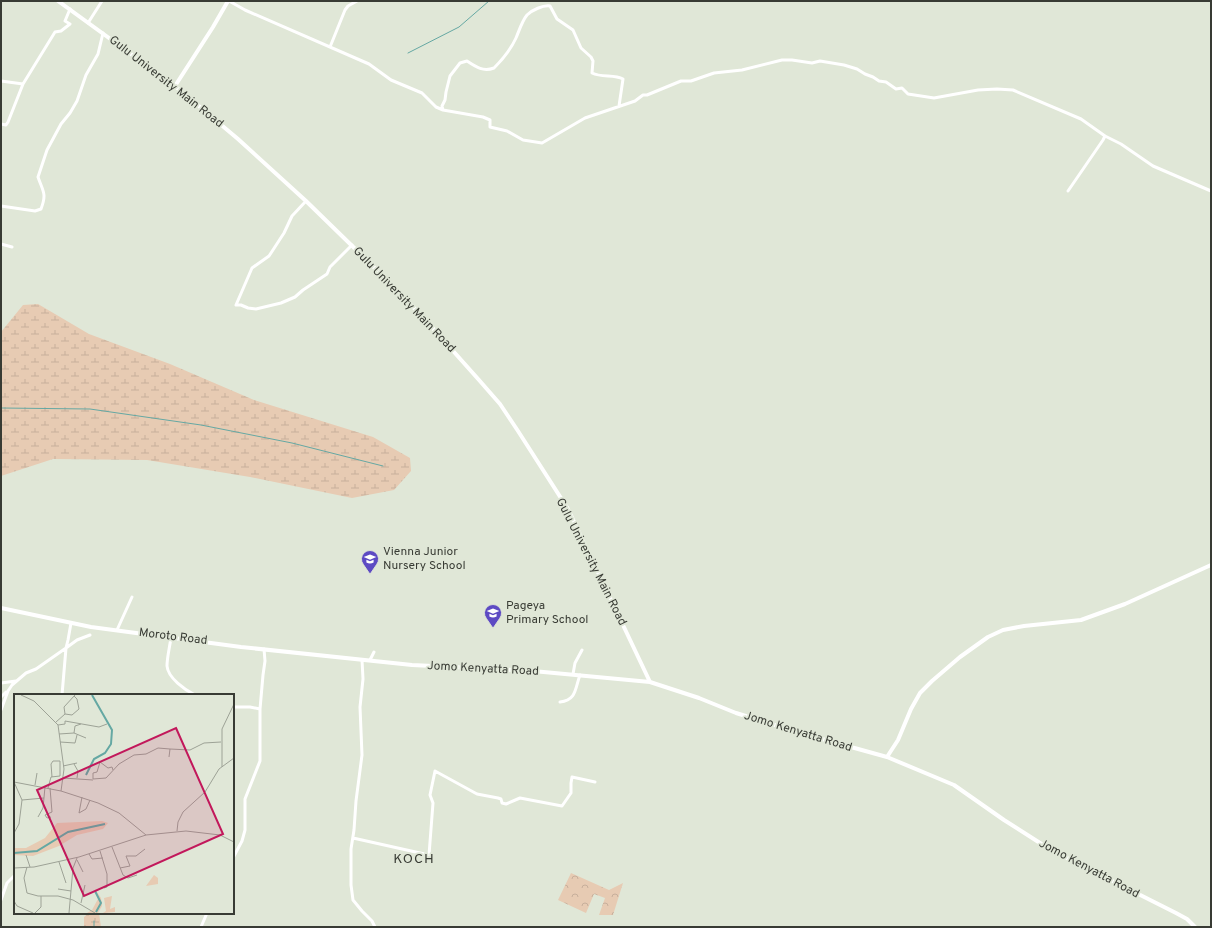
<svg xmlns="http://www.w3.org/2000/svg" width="1212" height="928" font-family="Overpass,sans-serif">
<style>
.forest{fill:url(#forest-crowns)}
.wetland{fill:url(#wetland-marsh)}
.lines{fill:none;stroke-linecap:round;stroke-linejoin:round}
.stream{stroke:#65a8a3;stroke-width:1}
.street{stroke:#fff;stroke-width:3}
.secondary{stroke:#fff;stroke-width:4}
.labels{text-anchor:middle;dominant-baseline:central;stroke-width:3.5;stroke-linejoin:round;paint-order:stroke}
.street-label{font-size:12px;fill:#383b34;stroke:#e0e7d7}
.poi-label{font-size:12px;fill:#383b34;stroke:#e0e7d7;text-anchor:start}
.quarter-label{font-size:14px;letter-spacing:1px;fill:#383b34;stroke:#e0e7d7}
.inset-river{fill:none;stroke:#65a8a3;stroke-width:2}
.inset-road{fill:none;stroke:#9da296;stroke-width:1}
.view{fill:#c2185b;fill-opacity:0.15;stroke:#c2185b;stroke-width:2}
.inset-edge{fill:none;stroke:#383b34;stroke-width:2}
</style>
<defs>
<pattern id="forest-crowns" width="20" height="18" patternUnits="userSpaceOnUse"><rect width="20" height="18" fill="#e7cbb3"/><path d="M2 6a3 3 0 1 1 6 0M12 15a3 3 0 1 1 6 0" fill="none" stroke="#c7af9b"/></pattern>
<pattern id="wetland-marsh" width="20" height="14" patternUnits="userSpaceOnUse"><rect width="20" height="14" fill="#e7cbb3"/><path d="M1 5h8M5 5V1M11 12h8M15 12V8" fill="none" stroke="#c7af9b"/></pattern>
</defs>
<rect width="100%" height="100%" fill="#e0e7d7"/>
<path class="forest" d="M 571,873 L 609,890 L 623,883 L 613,915 L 599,915 L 605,898 L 594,894 L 586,913 L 558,900 Z"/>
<path class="wetland" d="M 38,304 L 89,334 L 170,364 L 254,400 L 373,437 L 410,458 L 411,471 L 394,490 L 352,498 L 250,477 L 147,460 L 53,459 L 1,476 L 1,332 L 23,305 Z
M 89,913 L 99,913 L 101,927 L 84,927 L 84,917 Z"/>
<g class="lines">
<path class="stream" d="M 408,53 L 459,27 L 489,1
M 1,408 L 90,409 L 201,425 L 292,443 L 383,466
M 94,927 L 94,921"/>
<path class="street" d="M 229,1 L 245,10 L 369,64 L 391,80 L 422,93 L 436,107 L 443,110
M 88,23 L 102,1
M 330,47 L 345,10 L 348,6 L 357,1
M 1,81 L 23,84
M 619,106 L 623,79 C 614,74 602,78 592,73 L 593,61 L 591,57 L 581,48 L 573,30 L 557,19 L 550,6 C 543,5 532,10 527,15 C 522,21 519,31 516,38 C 511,49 503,59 494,68 C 483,72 476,67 467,61 L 460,63 L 450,76 L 446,92 L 445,100 L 442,106 L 443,110 L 483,117 L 490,120 L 490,127 L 507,131 L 523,140 L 542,143 L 585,118 L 635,101 L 643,95 L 647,95 L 681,81 L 691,81 L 714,73 L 742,70 L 782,60 L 792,60 L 812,63 L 820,61 L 844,65 L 857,69 L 865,74 L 873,77 L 879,81 L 886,82 L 896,89 L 902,88 L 908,94 L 934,98 L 978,90 L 997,89 L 1013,90 L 1081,119 L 1105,136
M 1,124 L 6,125 L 8,122 L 23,84 L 55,32 L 61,31 L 70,24 L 65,21 L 70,9
M 1068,191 L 1103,140 L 1105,136 L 1121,144 L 1153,166 L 1211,191
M 306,201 L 292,216 L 284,233 L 269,256 L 252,268 L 236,305 L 241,305 L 248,308 L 256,309 L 281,303 L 295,297 L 303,290 L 327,274 L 330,267 L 352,245
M 1,206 L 35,211 L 41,209 C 47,193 43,192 38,177 L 47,150 L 61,124 L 70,113 L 77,101 L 86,75 L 98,54 L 103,33
M 1,244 L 12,247
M 117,630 L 132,597
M 171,637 C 170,646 167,657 167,666 C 168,678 185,690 195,695
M 362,660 L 363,679 L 360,707 L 362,755 L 356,801 L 354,830 L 351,849 L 351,885 L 353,900 L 362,911 L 372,921 L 375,927
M 370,660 L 374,652
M 573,674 L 575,663 L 582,650
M 1,683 L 16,681
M 62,695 L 66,648 L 77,640 L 90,635
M 1,697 L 6,692
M 560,702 C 577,700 575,688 580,675
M 233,707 L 250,707 L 260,709
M 1,710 L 8,691 L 12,685 L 26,673 L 36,669 L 66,648 L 68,640 L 71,623
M 353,838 L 429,855 L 433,803 L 430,795 L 435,771 L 477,794 L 498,798 L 501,799 L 502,803 L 506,804 L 520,798 L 562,806 L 571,793 L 571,783 L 572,777 L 595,782
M 233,858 L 242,841 L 245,830 L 245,799 L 260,761 L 260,709 L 263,675 L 265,661 L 264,649
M 1,900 L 7,883 L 15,875
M 201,927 L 207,913"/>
<path class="secondary" d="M 58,1 L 175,86 L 238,139 L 306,201 L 383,276 L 421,315 L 479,380 L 500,404 L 518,431 L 568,509 L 650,682
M 175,86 L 213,27 L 228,1
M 1,608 L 91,627 L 241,647 L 412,665 L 533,671 L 650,682 L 699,698 L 736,713 L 804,734 L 887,757 L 954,785 L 1004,820 L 1051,850 L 1176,913 L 1187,919 L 1195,927
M 887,757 L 898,740 L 911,709 L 920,693 L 932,681 L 960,657 L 988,637 L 1003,630 L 1024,626 L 1081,620 L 1125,604 L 1211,565"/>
</g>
<defs>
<symbol id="school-pin" viewBox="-11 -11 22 30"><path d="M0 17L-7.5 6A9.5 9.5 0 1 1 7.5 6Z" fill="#5d4ac3" stroke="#e0e7d7"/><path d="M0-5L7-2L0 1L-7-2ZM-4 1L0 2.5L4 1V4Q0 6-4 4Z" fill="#fff"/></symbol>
</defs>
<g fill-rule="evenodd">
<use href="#school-pin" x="360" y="549" width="20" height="27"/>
<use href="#school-pin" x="483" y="603" width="20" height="27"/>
</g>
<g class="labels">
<g class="street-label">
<text transform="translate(166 82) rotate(38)">Gulu University Main Road</text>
<text transform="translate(404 300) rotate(46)">Gulu University Main Road</text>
<text transform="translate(591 562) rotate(63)">Gulu University Main Road</text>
<text transform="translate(173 637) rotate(7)">Moroto Road</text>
<text transform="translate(483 669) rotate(3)">Jomo Kenyatta Road</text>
<text transform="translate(798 732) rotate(17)">Jomo Kenyatta Road</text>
<text transform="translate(1089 869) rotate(28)">Jomo Kenyatta Road</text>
</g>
<g class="poi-label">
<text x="383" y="552">Vienna Junior<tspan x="383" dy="14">Nursery School</tspan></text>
<text x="506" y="606">Pageya<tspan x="506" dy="14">Primary School</tspan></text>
</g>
<g class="quarter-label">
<text x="414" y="859">KOCH</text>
</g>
</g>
<g transform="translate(14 694)">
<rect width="220" height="220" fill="#e0e7d7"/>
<path d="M 140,181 L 144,184 L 144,190 L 132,192 Z" fill="#e7cbb3"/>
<path d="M 88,127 L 94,129 L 89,135 L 63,141 L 45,152 L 19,162 L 0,161 L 0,154 L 12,154 L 31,144 L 43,129 ZM 81,195 L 87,204 L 88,212 L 84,219 L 73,219 L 78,216 L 84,205 ZM 98,202 L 96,215 L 101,213 L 101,218 L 89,219 L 92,217 L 90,204 Z" fill="#e7cbb3"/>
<path class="inset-river" d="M 72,81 L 80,65 L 91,59 L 97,50 L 98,36 L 78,1M 0,159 L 23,157 L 54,138 L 91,130M 81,197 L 87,209 L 82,218"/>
<path class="inset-road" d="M 7,1 L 20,7 L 44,31 L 50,75 L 47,97M 51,20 L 58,21 L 65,15 L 63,5 L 60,2M 42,28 L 51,20 L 50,13 L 61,1M 44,31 L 51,30 L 51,27 L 85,33 L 93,30M 60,39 L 61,32 L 67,30M 45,40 L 60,39 L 72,44M 46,48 L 61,49 L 63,41M 155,63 L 156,55 L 176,56 L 190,49 L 207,48M 60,70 L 64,77 L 63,84M 49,72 L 63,69M 208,73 L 208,35 L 220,10M 99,76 L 98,73 L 94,74 L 86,68 L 83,78 L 79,79 L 79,85 L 92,84 L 105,70 L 120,61 L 132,60 L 144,54 L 156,55M 49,84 L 79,86M 0,88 L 47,97 L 84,109 L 105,119 L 132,141M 21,91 L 23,79M 34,94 L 37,83 L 46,82 L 46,67 L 39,67 L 37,70 L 38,83M 36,94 L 38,118 L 31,121 L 33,124 L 37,123M 8,106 L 30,104M 65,119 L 72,115 L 76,106M 65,119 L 68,103M 24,123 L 29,114 L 31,93M 163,137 L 164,128 L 169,118 L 191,98 L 205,75 L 220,64M 0,139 L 5,130 L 8,106 L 0,88M 98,153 L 109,181 L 114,184 L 123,181M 86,157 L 93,180 L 93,193 L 90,194M 75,160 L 78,165 L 89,164M 12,161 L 16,173M 63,166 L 69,178M 45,168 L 52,189M 13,173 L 10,184 L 13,199 L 24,202 L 44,202 L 59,206 L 81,219M 0,174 L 20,173 L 65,163 L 132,141 L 172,137 L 206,141 L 220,148M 106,174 L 116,172 L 112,162 L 122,162 L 131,155M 44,195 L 57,197M 0,207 L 3,212 L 19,219M 67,209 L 71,191M 21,219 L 27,213 L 27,202M 55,219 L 59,174 L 63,164"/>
<path class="view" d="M 162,34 L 209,140 L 70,202 L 23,96 Z"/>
<rect width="220" height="220" class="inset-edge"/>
</g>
<rect width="1212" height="928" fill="none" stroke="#383b34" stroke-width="4"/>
</svg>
